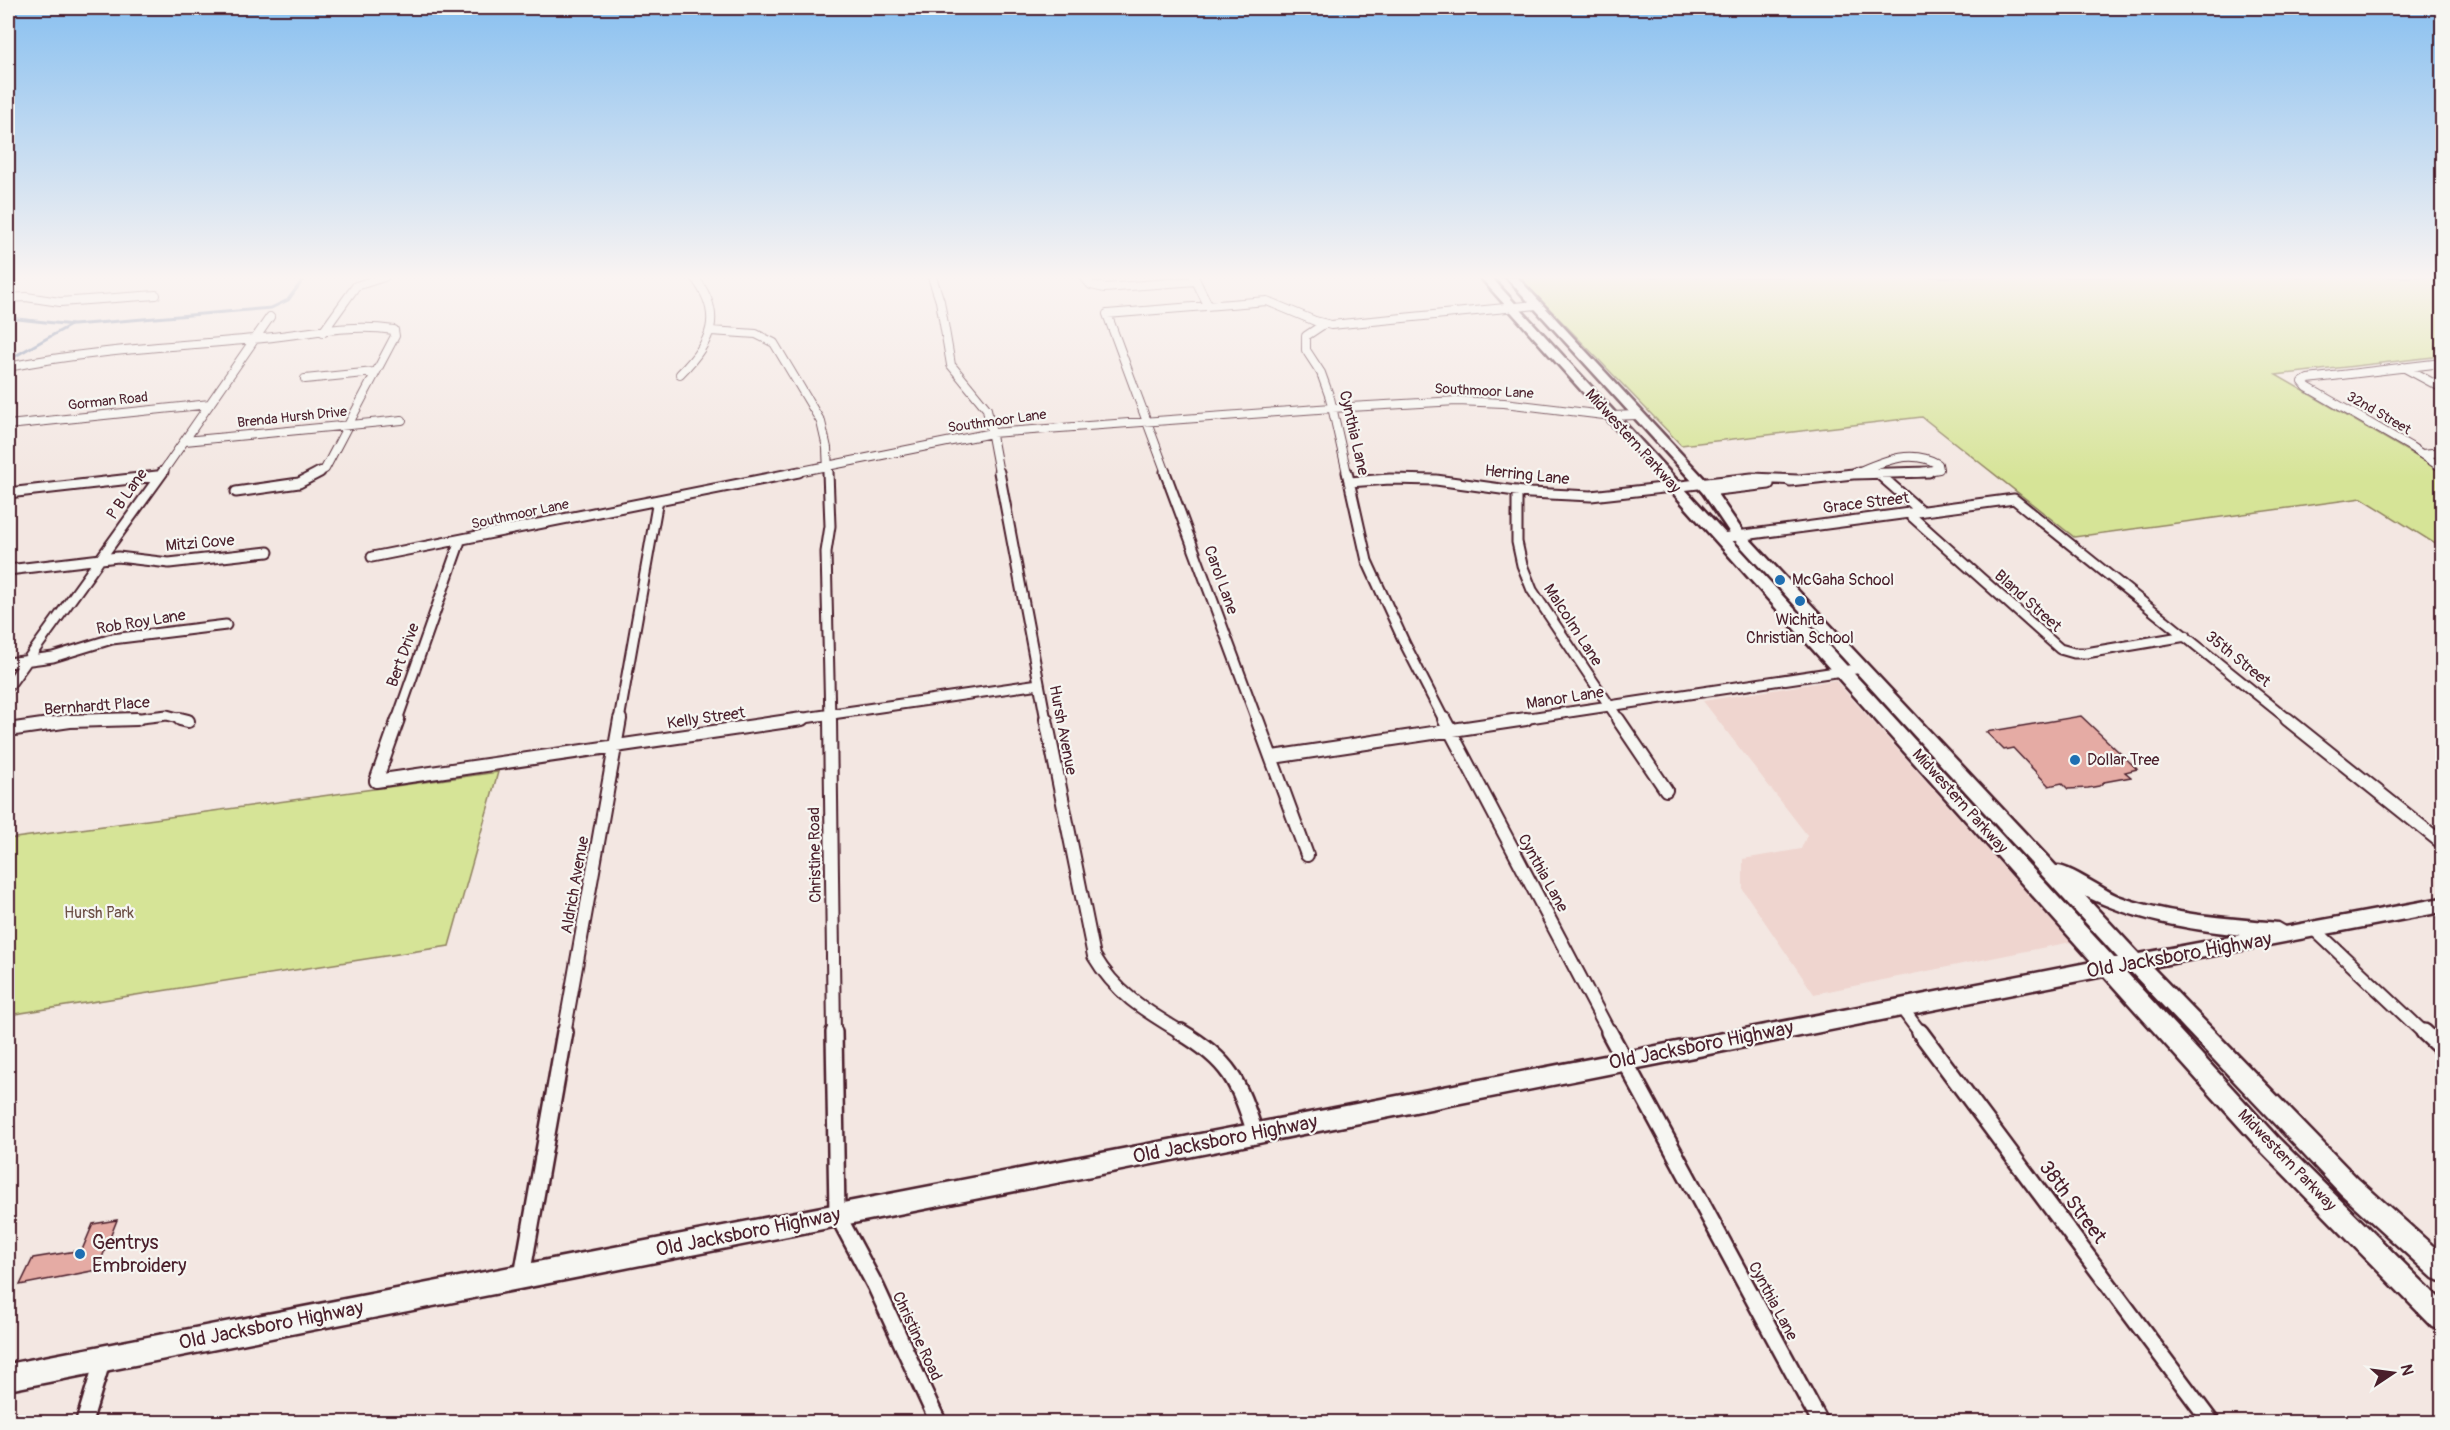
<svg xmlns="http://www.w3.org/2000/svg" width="2450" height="1430" font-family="Pangolin,sans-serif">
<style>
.built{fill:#efd5cf}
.green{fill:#d6e497;stroke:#908261;stroke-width:1.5}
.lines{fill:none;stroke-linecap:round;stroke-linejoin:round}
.stream{stroke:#7b8aa8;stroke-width:3}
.building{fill:#e5aba4;stroke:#4a1f2b;stroke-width:1.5}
.street-far3-casing{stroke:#4a1f2b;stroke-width:10}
.street-far2-casing{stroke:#4a1f2b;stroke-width:13}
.street-far1-casing{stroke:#4a1f2b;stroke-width:16}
.street-casing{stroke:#4a1f2b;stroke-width:20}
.secondary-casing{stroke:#4a1f2b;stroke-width:5}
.street-far3{stroke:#f6f6f2;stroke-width:8}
.street-far2{stroke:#f6f6f2;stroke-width:9}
.street-far1{stroke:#f6f6f2;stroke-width:12}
.street{stroke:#f6f6f2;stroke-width:15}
.secondary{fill:#f6f6f2;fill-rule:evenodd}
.poi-dot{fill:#1f6fb2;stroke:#f6f6f2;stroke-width:2}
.labels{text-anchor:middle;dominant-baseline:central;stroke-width:4.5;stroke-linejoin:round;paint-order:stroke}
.far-street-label{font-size:14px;fill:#4a1f2b;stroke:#f6f6f2}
.street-label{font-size:16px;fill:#4a1f2b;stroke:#f6f6f2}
.poi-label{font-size:16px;fill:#4a1f2b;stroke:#f6f6f2;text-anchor:start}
.park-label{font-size:16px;fill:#6d5046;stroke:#f6f6f2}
.near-street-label{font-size:20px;fill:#4a1f2b;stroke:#f6f6f2}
.near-poi-label{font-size:20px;fill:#4a1f2b;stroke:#f6f6f2;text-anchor:start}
</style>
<rect width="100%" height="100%" fill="#f3e7e2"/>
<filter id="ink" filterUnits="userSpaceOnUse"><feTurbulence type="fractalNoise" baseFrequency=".0167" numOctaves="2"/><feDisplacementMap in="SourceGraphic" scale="12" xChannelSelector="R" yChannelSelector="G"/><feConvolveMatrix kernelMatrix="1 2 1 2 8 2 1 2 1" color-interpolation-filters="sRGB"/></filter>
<g filter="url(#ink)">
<path class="built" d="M 1835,680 L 2071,942 L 1814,994 L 1743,890 L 1743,859 L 1801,849 L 1807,835 L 1703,701 Z"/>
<path class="green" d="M 1519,277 L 2442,277 L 2442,356 L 2276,375 L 2442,471 L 2442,544 L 2437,545 L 2362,498 L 2074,537 L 1922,417 L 1681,445 Z
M 498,772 L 449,946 L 8,1015 L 8,839 Z"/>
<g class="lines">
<path class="stream" d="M 8,318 L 73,325 L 271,308 L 288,300 L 305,277
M 8,360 L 69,326"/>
</g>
<path class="building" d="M 2081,716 L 2137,769 L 2125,772 L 2131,777 L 2104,782 L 2099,786 L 2088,788 L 2068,789 L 2062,783 L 2049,786 L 2013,748 L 2004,750 L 1986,732 Z
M 117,1220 L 97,1270 L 20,1285 L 33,1258 L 82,1250 L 93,1224 Z"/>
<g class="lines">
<defs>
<path id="street-far3" d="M 932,277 L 940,301 L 951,365 L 987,409 L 999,473
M 1084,277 L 1091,285 L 1104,288 L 1196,281 L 1194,277
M 1196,281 L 1208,305
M 8,298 L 26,297 L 60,302 L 156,295
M 1324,324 L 1306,336 L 1306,350 L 1321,373 L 1330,398 L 1347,473
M 711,331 L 756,334 L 774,343 L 821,422 L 827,448 L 828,473
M 323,332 L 356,286 L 384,277
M 2442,363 L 2308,379 L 2303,382 L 2307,387 L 2411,447 L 2442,468
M 8,367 C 89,350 171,347 253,339 C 301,335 346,323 394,330 L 395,336 L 325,469 L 317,473
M 2403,367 L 2442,388
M 680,374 C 712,342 724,315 694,277
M 305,379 L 374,372
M 8,425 L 210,404
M 185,441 L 402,420
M 2422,454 L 2442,452
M 162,473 L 270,317
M 792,473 L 992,433 L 1332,408 L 1457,401 L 1504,403 L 1612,416 L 1636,415
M 1166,473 L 1107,314 L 1267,301 L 1315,321 L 1331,325 L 1537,305
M 1855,473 C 1882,462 1910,448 1938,464 L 1939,469 L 1916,473"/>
<path id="street-far2" d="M 828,472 L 830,526 L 826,552 L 830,720
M 999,472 L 1046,720
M 1165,472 L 1257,720
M 1347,472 L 1367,561 L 1405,644 L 1444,720
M 1853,474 L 1859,472
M 1853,474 L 1929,472
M 1880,475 L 1921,511
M 1790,481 L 1853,474
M 1349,482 L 1390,479 L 1436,480 L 1530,493 L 1591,496 L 1752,478 L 1797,480
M 1517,491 L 1517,542 L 1522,565 L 1532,590 L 1619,720
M 1708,491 L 1769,484
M 236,492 L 299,483 L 320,472
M 8,493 L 157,476
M 1908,513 L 2060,649 L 2074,653 L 2086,653 L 2186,636
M 1722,538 L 2014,499 L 2289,720
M 372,557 L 799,472
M 8,570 L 118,557 L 169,563 L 268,552
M 8,663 L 53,657 L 112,639 L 226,625
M 8,687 L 163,472
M 124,720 L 167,715 L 185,720
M 397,720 L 460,541
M 619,720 L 658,500
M 791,720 L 1039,684
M 1516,720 L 1862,668"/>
<path id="street-far1" d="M 180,719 L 188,721
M 398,719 L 376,781 L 802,719
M 830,719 L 834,1034
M 1046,719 L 1094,956 C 1117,995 1146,1011 1184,1034
M 1257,719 L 1307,855
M 1444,719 L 1610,1034
M 1618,719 L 1666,790
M 2287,719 L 2442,843
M 8,730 L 70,721 L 137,719
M 1273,757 L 1526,719
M 2315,930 L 2425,1034
M 1901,1007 L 1921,1034
M 564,1034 L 620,719"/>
<path id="street" d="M 834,1032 L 837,1214 L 876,1287 L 938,1422
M 1181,1032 C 1230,1061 1238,1081 1255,1133
M 1609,1032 L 1820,1422
M 1920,1032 L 2211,1422
M 2424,1032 L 2442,1049
M 522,1276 L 565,1032
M 84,1422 L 103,1359"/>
<path id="secondary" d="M 1480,277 L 1491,277 L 2114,958 L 2118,958 L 1734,539 L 1703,493 L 1506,277 L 1517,277 L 1713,488 L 1744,533 L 2056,866 C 2067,864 2104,890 2118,896 C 2169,915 2225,918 2278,923 L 2285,927 L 2442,898 L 2442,912 L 2152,967 L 2357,1178 L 2442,1254 L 2442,1282 L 2433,1278 L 2341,1194 L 2130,971 L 2126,972 L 2277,1137 L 2442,1301 L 2442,1330 L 2433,1327 L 2261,1151 L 2104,976 L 8,1390 L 8,1364 L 2092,962 ZM 2085,896 C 2134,920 2187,929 2241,935 L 2139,954 Z"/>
</defs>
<use href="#street-far3" class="street-far3-casing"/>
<use href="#street-far2" class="street-far2-casing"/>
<use href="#street-far1" class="street-far1-casing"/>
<use href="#street" class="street-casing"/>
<use href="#secondary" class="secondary-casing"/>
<use href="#street-far3" class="street-far3"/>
<use href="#street-far2" class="street-far2"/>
<use href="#street-far1" class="street-far1"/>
<use href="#street" class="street"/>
<use href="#secondary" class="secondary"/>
</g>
</g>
<linearGradient id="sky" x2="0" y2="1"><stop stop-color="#89c0f0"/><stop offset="0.58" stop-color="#faf4f2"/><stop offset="1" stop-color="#faf4f2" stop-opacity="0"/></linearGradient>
<rect width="2450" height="478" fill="url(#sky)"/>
<g class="poi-dot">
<circle cx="1780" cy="580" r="6"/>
<circle cx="1800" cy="601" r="6"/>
<circle cx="2075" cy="760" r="6"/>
<circle cx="80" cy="1254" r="6"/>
</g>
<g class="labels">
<g class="far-street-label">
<text transform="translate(1484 391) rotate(3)">Southmoor Lane</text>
<text transform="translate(108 401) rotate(-6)">Gorman Road</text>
<text transform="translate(2379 413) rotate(30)">32nd Street</text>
<text transform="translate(292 417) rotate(-6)">Brenda Hursh Drive</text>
<text transform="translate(997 421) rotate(-8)">Southmoor Lane</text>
<text transform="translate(520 514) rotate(-12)">Southmoor Lane</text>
</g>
<g class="street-label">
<text transform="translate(1354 433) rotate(77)">Cynthia Lane</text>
<text transform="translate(1633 441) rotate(48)">Midwestern Parkway</text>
<text transform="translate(1527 475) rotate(6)">Herring Lane</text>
<text transform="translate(127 494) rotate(-55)">P B Lane</text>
<text transform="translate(1866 503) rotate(-7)">Grace Street</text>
<text transform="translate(200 543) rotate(-5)">Mitzi Cove</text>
<text transform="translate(1221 580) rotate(70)">Carol Lane</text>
<text transform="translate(2028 601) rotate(42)">Bland Street</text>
<text transform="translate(141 622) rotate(-9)">Rob Roy Lane</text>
<text transform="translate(1573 625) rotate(57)">Malcolm Lane</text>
<text transform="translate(403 655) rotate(-70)">Bert Drive</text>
<text transform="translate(2238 659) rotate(39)">35th Street</text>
<text transform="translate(1565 698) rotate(-9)">Manor Lane</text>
<text transform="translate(97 706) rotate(-4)">Bernhardt Place</text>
<text transform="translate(706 718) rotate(-8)">Kelly Street</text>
<text transform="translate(1063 730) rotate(79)">Hursh Avenue</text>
<text transform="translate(1960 801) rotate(48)">Midwestern Parkway</text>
<text transform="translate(815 855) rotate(-91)">Christine Road</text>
<text transform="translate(1543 873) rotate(61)">Cynthia Lane</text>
<text transform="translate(575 885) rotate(-80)">Aldrich Avenue</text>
<text transform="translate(2287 1160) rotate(46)">Midwestern Parkway</text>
<text transform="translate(1773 1301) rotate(62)">Cynthia Lane</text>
<text transform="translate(917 1336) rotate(65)">Christine Road</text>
</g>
<g class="poi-label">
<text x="1792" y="580">McGaha School</text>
<text x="1800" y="620" text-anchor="middle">Wichita<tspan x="1800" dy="18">Christian School</tspan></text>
<text x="2087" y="760">Dollar Tree</text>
</g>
<g class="park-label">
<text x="99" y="913">Hursh Park</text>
</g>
<g class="near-street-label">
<text transform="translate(2179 955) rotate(-10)">Old Jacksboro Highway</text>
<text transform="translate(1701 1045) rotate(-11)">Old Jacksboro Highway</text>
<text transform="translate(1225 1139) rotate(-11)">Old Jacksboro Highway</text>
<text transform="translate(2073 1202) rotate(53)">38th Street</text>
<text transform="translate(748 1232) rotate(-11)">Old Jacksboro Highway</text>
<text transform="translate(271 1325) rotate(-11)">Old Jacksboro Highway</text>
</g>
<g class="near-poi-label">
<text x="92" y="1242">Gentrys<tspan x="92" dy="23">Embroidery</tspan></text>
</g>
</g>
<rect width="2450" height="1430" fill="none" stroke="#f6f6f2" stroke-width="30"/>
<rect x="15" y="15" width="2420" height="1400" fill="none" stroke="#4a1f2b" stroke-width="2" filter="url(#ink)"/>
<g transform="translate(2393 1373) rotate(77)" stroke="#f6f6f2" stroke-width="4.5" paint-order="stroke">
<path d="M0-4.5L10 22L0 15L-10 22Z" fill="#4a1f2b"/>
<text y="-9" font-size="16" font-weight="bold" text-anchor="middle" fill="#4a1f2b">N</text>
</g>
</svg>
